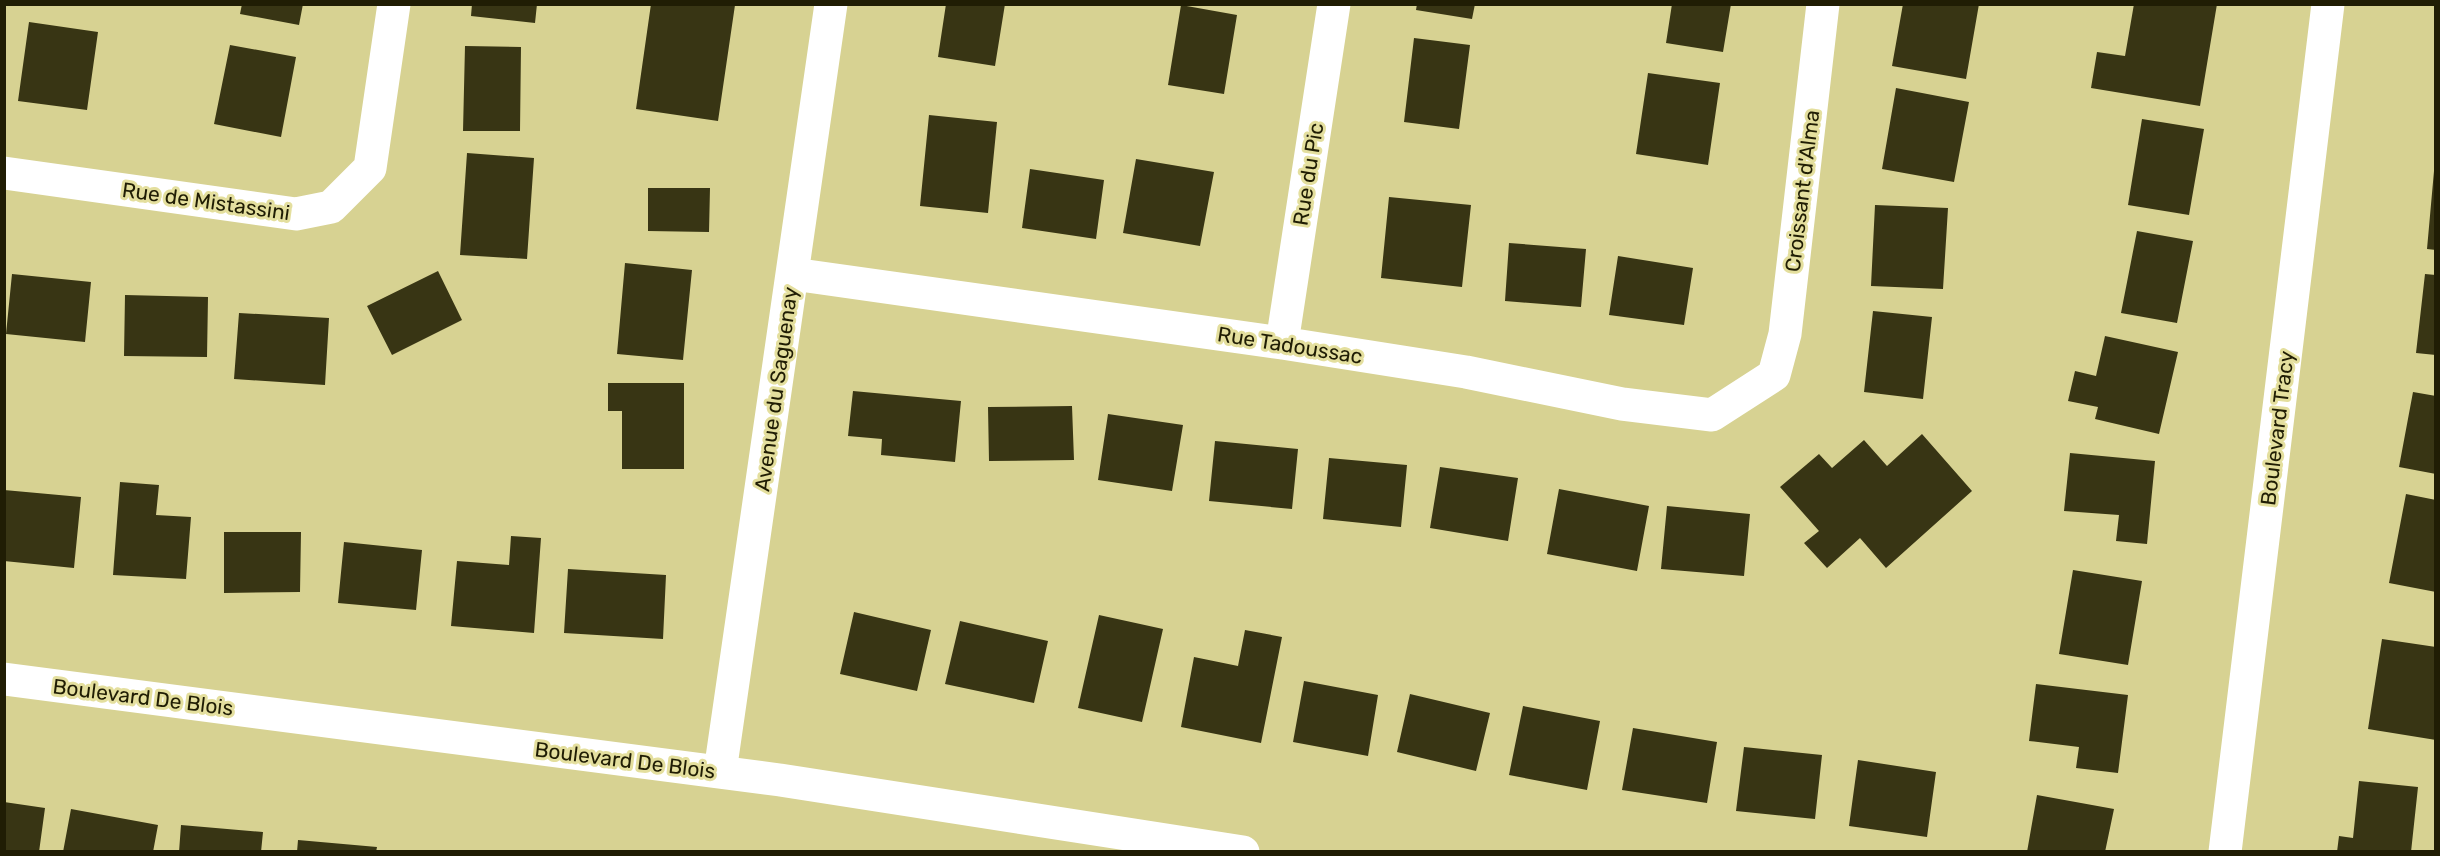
<svg xmlns="http://www.w3.org/2000/svg" width="2440" height="856" font-family="Rubik,sans-serif">
<style>
.building{fill:#383514}
.lines{fill:none;stroke-linecap:round;stroke-linejoin:round}
.street{stroke:#fff;stroke-width:33}
.labels{text-anchor:middle;dominant-baseline:central;stroke-width:6;stroke-linejoin:round;paint-order:stroke}
.street-label{font-size:21px;fill:#201d04;stroke:#e4df9e}
</style>
<rect width="100%" height="100%" fill="#d7d292"/>
<path class="building" d="M 242,4 L 303,4 L 299,25 L 240,14 Z
M 472,4 L 537,4 L 535,23 L 471,16 Z
M 651,4 L 735,5 L 718,121 L 636,109 Z
M 946,4 L 1005,4 L 995,66 L 938,57 Z
M 1417,4 L 1475,4 L 1472,19 L 1416,10 Z
M 1672,4 L 1731,4 L 1723,52 L 1666,43 Z
M 1903,4 L 1979,4 L 1966,79 L 1892,66 Z
M 2134,4 L 2217,4 L 2200,106 L 2091,88 L 2097,52 L 2125,56 Z
M 1181,5 L 1237,15 L 1224,94 L 1168,85 Z
M 29,22 L 98,32 L 87,110 L 18,101 Z
M 1414,38 L 1470,45 L 1459,129 L 1404,122 Z
M 230,45 L 296,57 L 281,137 L 214,124 Z
M 465,46 L 521,47 L 520,131 L 463,131 Z
M 1648,73 L 1720,83 L 1708,165 L 1636,154 Z
M 1896,88 L 1969,102 L 1954,182 L 1882,169 Z
M 929,115 L 997,122 L 988,213 L 920,206 Z
M 2142,119 L 2204,129 L 2189,215 L 2128,205 Z
M 467,153 L 534,158 L 527,259 L 460,255 Z
M 1136,159 L 1214,172 L 1200,246 L 1123,233 Z
M 1030,169 L 1104,180 L 1096,239 L 1022,228 Z
M 2434,171 L 2436,171 L 2436,250 L 2427,249 Z
M 648,188 L 710,188 L 709,232 L 648,231 Z
M 1389,197 L 1471,205 L 1462,287 L 1381,278 Z
M 1875,205 L 1948,208 L 1943,289 L 1871,286 Z
M 2137,231 L 2193,241 L 2177,323 L 2121,313 Z
M 1509,243 L 1586,249 L 1581,307 L 1505,301 Z
M 1618,256 L 1693,268 L 1684,325 L 1609,315 Z
M 625,263 L 692,270 L 683,360 L 617,354 Z
M 438,271 L 462,320 L 392,355 L 367,306 Z
M 12,274 L 91,282 L 85,342 L 6,334 Z
M 2425,274 L 2436,275 L 2436,355 L 2416,353 Z
M 125,295 L 208,297 L 207,357 L 124,356 Z
M 1873,311 L 1932,317 L 1923,399 L 1864,392 Z
M 239,313 L 329,318 L 325,385 L 234,379 Z
M 2105,336 L 2178,352 L 2159,434 L 2095,419 L 2098,407 L 2068,401 L 2075,371 L 2096,376 Z
M 608,383 L 684,383 L 684,469 L 622,469 L 622,411 L 608,411 Z
M 853,391 L 961,401 L 955,462 L 881,455 L 882,439 L 848,436 Z
M 2413,392 L 2436,396 L 2436,474 L 2399,467 Z
M 1072,406 L 1074,460 L 989,461 L 988,407 Z
M 1108,414 L 1183,425 L 1172,491 L 1098,480 Z
M 1922,434 L 1972,491 L 1886,568 L 1860,538 L 1827,568 L 1804,543 L 1819,531 L 1780,487 L 1819,454 L 1832,468 L 1864,440 L 1887,466 Z
M 1215,441 L 1298,449 L 1292,509 L 1209,501 Z
M 2070,453 L 2155,461 L 2147,544 L 2116,541 L 2119,515 L 2064,511 Z
M 1329,458 L 1407,465 L 1401,527 L 1323,519 Z
M 1440,467 L 1518,478 L 1508,541 L 1430,528 Z
M 120,482 L 159,485 L 156,515 L 191,517 L 186,579 L 113,575 Z
M 1559,489 L 1649,506 L 1637,571 L 1547,554 Z
M 4,490 L 81,497 L 74,568 L 4,561 Z
M 2406,494 L 2436,500 L 2436,592 L 2389,583 Z
M 1667,506 L 1750,514 L 1744,576 L 1661,569 Z
M 224,532 L 301,532 L 300,592 L 224,593 Z
M 511,536 L 541,538 L 534,633 L 451,626 L 457,561 L 509,565 Z
M 344,542 L 422,550 L 416,610 L 338,603 Z
M 568,569 L 666,575 L 663,639 L 564,633 Z
M 2073,570 L 2142,581 L 2128,665 L 2059,654 Z
M 854,612 L 931,630 L 917,691 L 840,674 Z
M 1099,615 L 1163,629 L 1142,722 L 1078,708 Z
M 960,621 L 1048,641 L 1034,703 L 945,684 Z
M 1245,630 L 1282,637 L 1261,743 L 1181,727 L 1194,657 L 1238,666 Z
M 2382,639 L 2436,647 L 2436,740 L 2368,729 Z
M 1304,681 L 1378,695 L 1368,756 L 1293,742 Z
M 2036,684 L 2128,695 L 2118,773 L 2076,768 L 2079,747 L 2029,741 Z
M 1410,694 L 1490,713 L 1476,771 L 1397,752 Z
M 1523,706 L 1600,721 L 1587,790 L 1509,775 Z
M 1633,728 L 1717,742 L 1707,803 L 1622,790 Z
M 1744,747 L 1822,755 L 1815,819 L 1736,811 Z
M 1858,760 L 1936,772 L 1927,837 L 1849,826 Z
M 2359,781 L 2418,787 L 2411,852 L 2337,852 L 2339,836 L 2353,838 Z
M 2037,795 L 2114,809 L 2105,852 L 2027,852 Z
M 4,802 L 45,808 L 39,852 L 4,852 Z
M 71,809 L 158,825 L 153,852 L 63,852 Z
M 181,825 L 263,832 L 261,852 L 179,852 Z
M 298,840 L 377,847 L 376,852 L 297,852 Z"/>
<g class="lines">
<path class="street" d="M 4,173 L 296,214 L 331,207 L 370,168 L 394,4
M 793,274 L 1282,343 L 1466,372 L 1622,404 L 1712,415 L 1774,375 L 1785,334 L 1823,4
M 1282,343 L 1334,4
M 4,679 L 780,780 L 1243,852
M 720,772 L 831,4
M 2225,852 L 2328,4"/>
</g>
<g class="labels">
<g class="street-label">
<text transform="translate(1308 174) rotate(-81)">Rue du Pic</text>
<text transform="translate(1802 191) rotate(-83)">Croissant d'Alma</text>
<text transform="translate(206 201) rotate(8)">Rue de Mistassini</text>
<text transform="translate(1290 345) rotate(9)">Rue Tadoussac</text>
<text transform="translate(776 389) rotate(-82)">Avenue du Saguenay</text>
<text transform="translate(2277 428) rotate(-83)">Boulevard Tracy</text>
<text transform="translate(143 697) rotate(7)">Boulevard De Blois</text>
<text transform="translate(625 760) rotate(7)">Boulevard De Blois</text>
</g>
</g>
<rect width="2440" height="856" fill="none" stroke="#201d04" stroke-width="12"/>
</svg>
